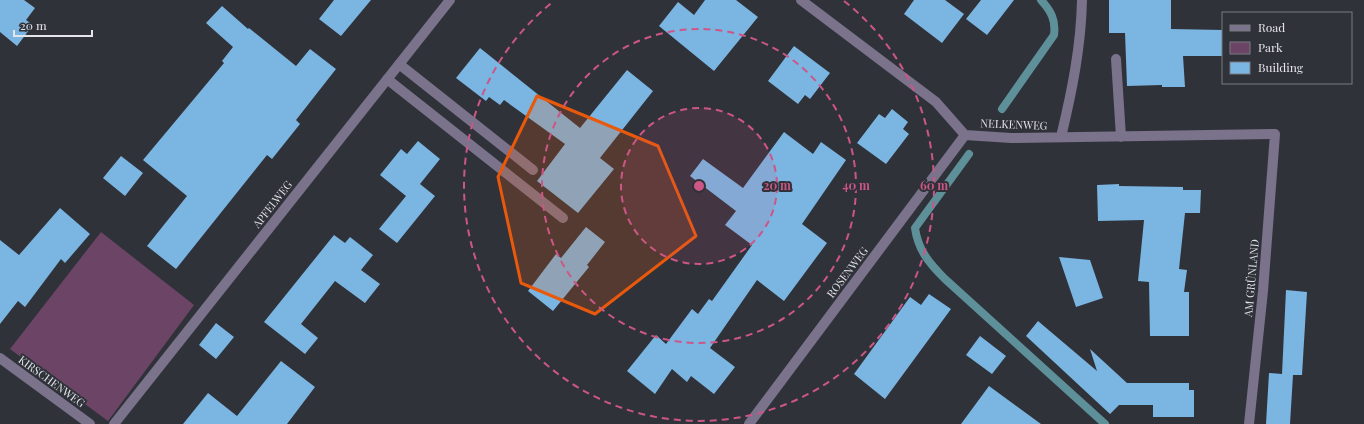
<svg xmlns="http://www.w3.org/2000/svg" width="1364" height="424" font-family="'Playfair Display',serif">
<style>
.green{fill:#6c4466}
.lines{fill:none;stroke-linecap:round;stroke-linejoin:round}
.stream{stroke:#5e909a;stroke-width:8}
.building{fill:#7bb5e1}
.minor{stroke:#7b728b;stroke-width:10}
.marked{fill:#e8590c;fill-opacity:0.2;stroke:#e8590c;stroke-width:3;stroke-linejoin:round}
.ring{fill:none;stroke:#cc5686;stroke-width:2;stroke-dasharray:7 5}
.labels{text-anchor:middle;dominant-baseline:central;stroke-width:4;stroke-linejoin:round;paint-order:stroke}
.street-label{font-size:11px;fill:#e4e5eb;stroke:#30323a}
.centre{fill:#cc5686;stroke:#30323a;stroke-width:2}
.ring-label{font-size:12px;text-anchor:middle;font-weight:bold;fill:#cc5686;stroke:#30323a;stroke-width:4;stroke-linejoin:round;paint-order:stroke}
</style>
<rect width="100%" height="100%" fill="#30323a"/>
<path class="green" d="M 101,232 L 194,305 L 108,421 L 10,349 Z"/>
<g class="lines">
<path class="stream" d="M 1002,109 L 1054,35 C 1056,20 1051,11 1041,0
M 969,154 L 915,228 C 918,250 929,263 945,279 L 1105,424"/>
</g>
<path class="building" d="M 0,0 L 24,0 L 35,8 L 26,20 L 33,25 L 17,46 L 0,32 Z
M 334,0 L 371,0 L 341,36 L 319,19 Z
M 705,0 L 736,0 L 758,17 L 714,71 L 659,26 L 678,2 L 694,15 Z
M 914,0 L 945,0 L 964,14 L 942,43 L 904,14 Z
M 981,0 L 1014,0 L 987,35 L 966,19 Z
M 1109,0 L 1171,0 L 1171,29 L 1223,30 L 1223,56 L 1183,56 L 1185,87 L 1162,87 L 1162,85 L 1127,86 L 1125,33 L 1109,33 Z
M 222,6 L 248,29 L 249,28 L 296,66 L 310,49 L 336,69 L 296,120 L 300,124 L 272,159 L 267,155 L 176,269 L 147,246 L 187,196 L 143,160 L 224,63 L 222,61 L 233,47 L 206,23 Z
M 794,46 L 830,73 L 810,99 L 805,95 L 798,104 L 768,81 Z
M 480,48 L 580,128 L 627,70 L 653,91 L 600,158 L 614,169 L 578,213 L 537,181 L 565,144 L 504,100 L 500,105 L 489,97 L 486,101 L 456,78 Z
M 892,109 L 908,122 L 903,129 L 909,134 L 886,164 L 857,143 L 879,114 L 885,118 Z
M 784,132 L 813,154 L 821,142 L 846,160 L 802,224 L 827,243 L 784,301 L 757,280 L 710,348 L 735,367 L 714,394 L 691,376 L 687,382 L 672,369 L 655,394 L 627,371 L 656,335 L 666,344 L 692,309 L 698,314 L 709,299 L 712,301 L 752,245 L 725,225 L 736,211 L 690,176 L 703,159 L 743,188 Z
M 418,141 L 440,159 L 420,184 L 435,196 L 397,243 L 379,229 L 406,196 L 380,175 L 401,149 L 407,154 Z
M 121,156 L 143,173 L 125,196 L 103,178 Z
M 1119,184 L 1119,186 L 1183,187 L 1183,190 L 1201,190 L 1200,213 L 1185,213 L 1179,269 L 1187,270 L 1184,292 L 1189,292 L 1189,336 L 1150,336 L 1149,282 L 1138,281 L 1144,220 L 1098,221 L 1097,185 Z
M 60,208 L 90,234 L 65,263 L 61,259 L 25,307 L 18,301 L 0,324 L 0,240 L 19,255 Z
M 586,227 L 605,242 L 587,265 L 589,267 L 553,311 L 528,291 L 556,254 L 561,258 Z
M 334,235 L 345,243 L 350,237 L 373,255 L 361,270 L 380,284 L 365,303 L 335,281 L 301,324 L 318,338 L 305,354 L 264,322 Z
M 1059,257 L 1090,260 L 1103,298 L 1076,307 Z
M 1286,290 L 1307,292 L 1302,375 L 1293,375 L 1290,424 L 1266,424 L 1269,373 L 1282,374 Z
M 929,294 L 951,309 L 885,399 L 854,374 L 910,297 L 921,305 Z
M 1038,321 L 1097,371 L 1090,349 L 1127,383 L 1189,383 L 1189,390 L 1194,390 L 1194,417 L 1153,417 L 1153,405 L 1119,405 L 1110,414 L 1026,336 Z
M 216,323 L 234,337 L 216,359 L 199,345 Z
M 980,336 L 1006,356 L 992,374 L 966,355 Z
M 281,361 L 315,387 L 287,424 L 183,424 L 208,393 L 237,416 Z
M 989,386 L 1041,424 L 961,424 Z"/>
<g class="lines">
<path class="minor" d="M 801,0 L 936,102 L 965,135 L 1011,138 L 1275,134 L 1263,291 L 1249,424
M 1116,59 L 1121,137
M 399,64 L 533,170
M 387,79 L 563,218
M 1061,137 C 1072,91 1081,47 1082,0
M 0,358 L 90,424
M 114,424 L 450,0
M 749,424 L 965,135"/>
</g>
<path class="marked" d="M 537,96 L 658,146 L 696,236 L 595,314 L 521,283 L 498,177 Z"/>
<circle cx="699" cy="186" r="78" fill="#cc5686" fill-opacity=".12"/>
<g class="ring">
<circle cx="699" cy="186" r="78"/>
<circle cx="699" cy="186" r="157"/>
<path d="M844 1A235 235 0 1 1 554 1"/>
</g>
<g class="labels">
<g class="street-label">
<text transform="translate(1014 124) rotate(2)">NELKENWEG</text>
<text transform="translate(272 204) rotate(-52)">APFELWEG</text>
<text transform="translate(847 272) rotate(-53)">ROSENWEG</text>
<text transform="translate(1251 278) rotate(-85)">AM GRÜNLAND</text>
<text transform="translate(52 381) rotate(36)">KIRSCHENWEG</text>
</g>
</g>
<circle cx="699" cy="186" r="6" class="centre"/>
<g class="ring-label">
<text x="777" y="190">20 m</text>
<text x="856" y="190">40 m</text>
<text x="934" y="190">60 m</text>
</g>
<rect x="1222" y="12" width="130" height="72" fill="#30323a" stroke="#787a81"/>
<rect x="1230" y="25" width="20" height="6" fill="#7b728b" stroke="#787a81"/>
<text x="1258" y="32" font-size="12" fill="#e4e5eb">Road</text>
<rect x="1230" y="42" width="20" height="12" fill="#6c4466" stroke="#787a81"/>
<text x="1258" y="52" font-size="12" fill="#e4e5eb">Park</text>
<rect x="1230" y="62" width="20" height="12" fill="#7bb5e1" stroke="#787a81"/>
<text x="1258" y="72" font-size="12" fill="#e4e5eb">Building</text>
<path d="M14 30v6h78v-6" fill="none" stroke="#e4e5eb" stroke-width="2"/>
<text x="20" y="30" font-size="12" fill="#e4e5eb" stroke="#30323a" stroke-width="3" paint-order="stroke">20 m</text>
</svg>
